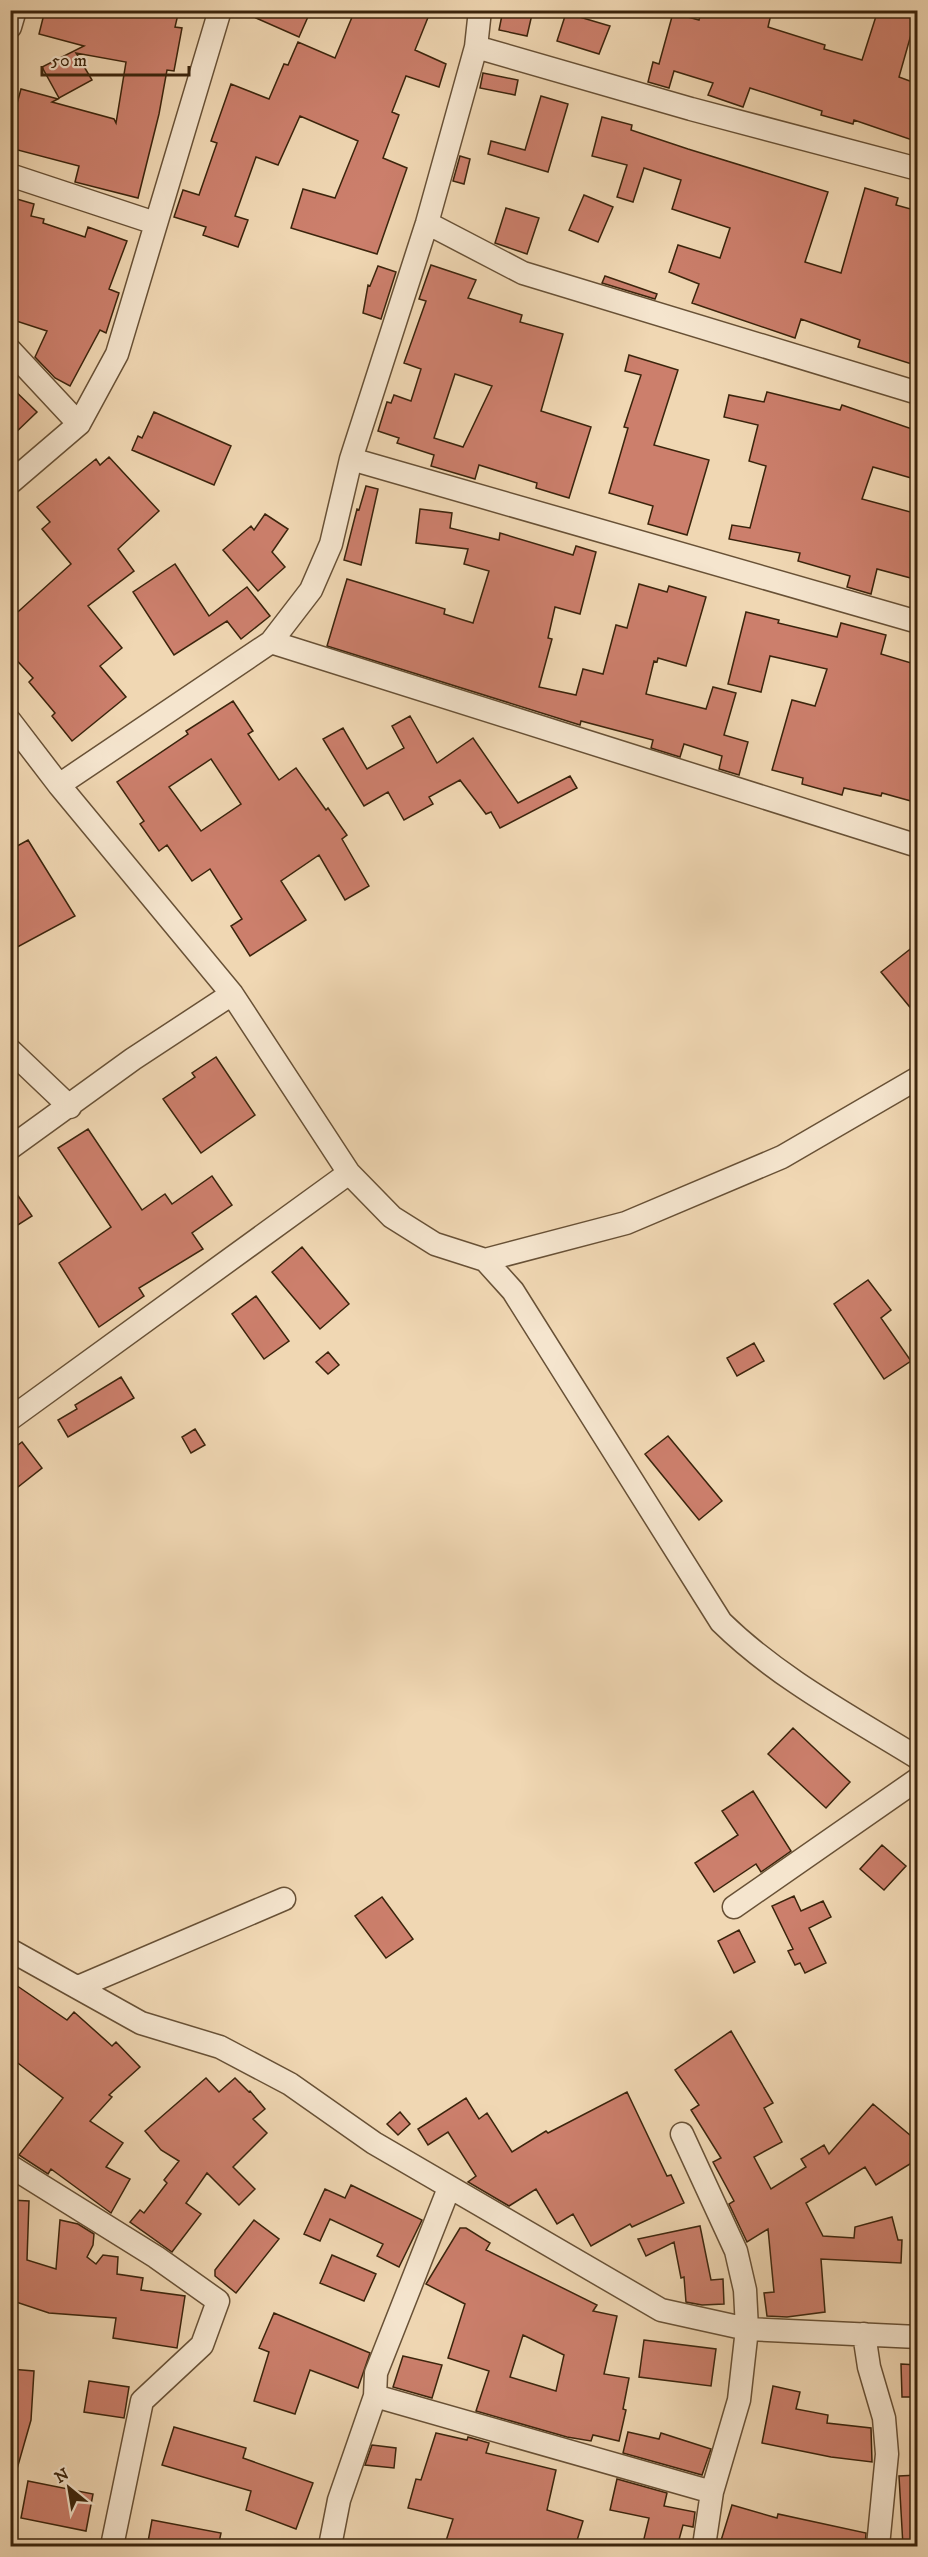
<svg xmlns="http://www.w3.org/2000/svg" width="928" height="2557" font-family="'IM FELL DW Pica',serif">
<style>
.building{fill:#cc7f6c;stroke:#3b240c;stroke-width:1.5;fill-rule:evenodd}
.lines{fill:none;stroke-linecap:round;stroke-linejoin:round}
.minor-casing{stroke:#685136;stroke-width:25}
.minor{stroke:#f5e5ce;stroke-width:22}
</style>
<rect width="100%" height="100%" fill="#f0d7b3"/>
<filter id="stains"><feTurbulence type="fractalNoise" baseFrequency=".00333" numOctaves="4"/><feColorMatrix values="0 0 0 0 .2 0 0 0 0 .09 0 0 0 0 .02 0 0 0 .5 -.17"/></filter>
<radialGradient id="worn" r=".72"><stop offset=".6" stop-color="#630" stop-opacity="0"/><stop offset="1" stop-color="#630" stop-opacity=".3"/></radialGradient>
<path class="building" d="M 45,10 L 179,10 L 175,27 L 182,28 L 174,71 L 167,70 L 159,114 L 138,198 L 75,182 L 79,166 L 10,148 L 10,129 L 21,89 L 58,99 L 52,102 L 114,119 L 116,123 L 126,62 L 76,53 L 92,80 L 59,98 L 42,67 L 84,46 L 39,34 Z
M 238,10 L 311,10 L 299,37 Z
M 355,10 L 431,10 L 415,50 L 446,64 L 439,87 L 406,76 L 392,112 L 399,115 L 383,158 L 407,168 L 377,254 L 291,228 L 303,189 L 335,198 L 358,141 L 300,116 L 278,165 L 256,157 L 235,216 L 248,220 L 238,247 L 203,235 L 206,227 L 174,217 L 183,190 L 199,195 L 217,143 L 211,141 L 231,84 L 269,99 L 284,64 L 288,65 L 298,42 L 335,58 Z
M 503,10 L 533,10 L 527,36 L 499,30 Z
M 702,10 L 772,10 L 768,27 L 825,45 L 824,49 L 862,60 L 878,10 L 918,10 L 899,77 L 918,84 L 918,142 L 854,120 L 853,124 L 821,115 L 822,111 L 750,88 L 743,107 L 708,95 L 713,83 L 674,71 L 669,88 L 648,82 L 653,62 L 659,64 L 673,13 L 699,20 Z
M 566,13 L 610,26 L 599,54 L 557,41 Z
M 483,73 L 518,80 L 515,95 L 480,88 Z
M 541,96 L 568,104 L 548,172 L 488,154 L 491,141 L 525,150 Z
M 602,117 L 632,125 L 631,130 L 688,149 L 828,192 L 805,262 L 841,273 L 865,188 L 898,198 L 896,205 L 918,211 L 918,366 L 858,347 L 860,340 L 801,319 L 795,338 L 692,303 L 699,284 L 669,272 L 678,245 L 720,258 L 730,228 L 672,209 L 681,180 L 644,168 L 633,202 L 617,197 L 627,165 L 592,156 Z
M 460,156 L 470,159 L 464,184 L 453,181 Z
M 584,195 L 613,207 L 598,242 L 569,230 Z
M 10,197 L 34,204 L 31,216 L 44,219 L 43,223 L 85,237 L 88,227 L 127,241 L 109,289 L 119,293 L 106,333 L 100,330 L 70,386 L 55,378 L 35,357 L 47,331 L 10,319 Z
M 506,208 L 539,218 L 527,254 L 495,243 Z
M 431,265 L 476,280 L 468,298 L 522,315 L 520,322 L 563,334 L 541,411 L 591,427 L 569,498 L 536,488 L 537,483 L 479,465 L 475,479 L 431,466 L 434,455 L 397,443 L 399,438 L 378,431 L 387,402 L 391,403 L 394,395 L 411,401 L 421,369 L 404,363 L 426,301 L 419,299 ZM 455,374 L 492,386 L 463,447 L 434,438 Z
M 378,266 L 396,272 L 381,319 L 363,313 L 368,285 L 370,286 Z
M 605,276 L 657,294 L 655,299 L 602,283 Z
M 629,355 L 678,370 L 654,445 L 709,460 L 687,535 L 648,524 L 653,506 L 609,493 L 628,428 L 624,427 L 641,375 L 625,371 Z
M 10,386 L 37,412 L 10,438 Z
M 767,392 L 840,410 L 842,405 L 918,431 L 918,480 L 873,467 L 862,499 L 918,514 L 918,580 L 877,569 L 871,594 L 847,587 L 850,576 L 798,561 L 800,553 L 729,539 L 732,525 L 750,528 L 766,466 L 749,461 L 758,425 L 724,417 L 729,395 L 764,402 Z
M 154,412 L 231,446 L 214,485 L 132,450 L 138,436 L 142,438 Z
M 109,457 L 159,511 L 118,549 L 134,571 L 88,606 L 122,648 L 100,666 L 126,697 L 72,741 L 52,716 L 55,713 L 29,682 L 33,678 L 10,653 L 10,619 L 71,564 L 42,529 L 50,522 L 37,507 L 96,459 L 100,465 Z
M 366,486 L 378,489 L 361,565 L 344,560 L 357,509 L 359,510 Z
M 420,509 L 452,513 L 450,528 L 499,540 L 500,533 L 573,555 L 576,546 L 596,552 L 580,614 L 555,607 L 548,638 L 552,639 L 539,687 L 576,695 L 583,669 L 603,674 L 616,625 L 627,628 L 639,584 L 667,592 L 669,586 L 706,597 L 686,666 L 658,658 L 657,662 L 654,661 L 646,694 L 706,709 L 713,687 L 736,693 L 724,735 L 748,742 L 739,775 L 719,769 L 722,756 L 684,744 L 680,757 L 651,748 L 653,740 L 581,721 L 580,725 L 327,646 L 347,579 L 445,609 L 444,614 L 473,623 L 489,571 L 464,564 L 468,549 L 416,543 Z
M 265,514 L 288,529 L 272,552 L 285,567 L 258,591 L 223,550 L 251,526 L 254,530 Z
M 175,564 L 209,616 L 247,587 L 270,616 L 241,639 L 227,621 L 174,655 L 133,592 Z
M 746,612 L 779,620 L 778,623 L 837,637 L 841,623 L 886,635 L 881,654 L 918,665 L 918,803 L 882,793 L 881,796 L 844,788 L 842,795 L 802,784 L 803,778 L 772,770 L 792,700 L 815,706 L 827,669 L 770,656 L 761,692 L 728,684 Z
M 233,701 L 253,731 L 248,734 L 279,780 L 296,768 L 326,810 L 328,808 L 347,835 L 342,839 L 369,886 L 345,900 L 319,855 L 281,881 L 306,920 L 250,956 L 231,926 L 242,919 L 210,869 L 192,881 L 167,845 L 159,851 L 140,824 L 144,821 L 117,782 L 188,734 L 186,731 ZM 211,759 L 241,804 L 201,831 L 169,787 Z
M 410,716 L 437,763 L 473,738 L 518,803 L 570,776 L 577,788 L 500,828 L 491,812 L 486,814 L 460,780 L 429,797 L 433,804 L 404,820 L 388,792 L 364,806 L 323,739 L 343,728 L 367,769 L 404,748 L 392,726 Z
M 28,840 L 75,916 L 10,951 L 10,850 Z
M 918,943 L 918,1017 L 881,972 Z
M 216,1057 L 255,1115 L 201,1153 L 163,1099 L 195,1077 L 192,1073 Z
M 88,1129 L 142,1210 L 165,1194 L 172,1204 L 212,1176 L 232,1205 L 192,1233 L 203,1249 L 139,1288 L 144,1296 L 99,1327 L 59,1263 L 111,1227 L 58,1148 Z
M 10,1184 L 32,1216 L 10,1230 Z
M 302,1247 L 349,1304 L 320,1329 L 272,1272 Z
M 868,1280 L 891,1310 L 881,1318 L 911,1361 L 884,1379 L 834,1304 Z
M 256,1296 L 289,1341 L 264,1359 L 232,1314 Z
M 754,1343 L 764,1361 L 737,1376 L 727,1358 Z
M 328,1352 L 339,1365 L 328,1374 L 316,1362 Z
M 121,1377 L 134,1398 L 68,1437 L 58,1420 L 77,1409 L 75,1405 Z
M 195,1429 L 205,1445 L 191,1453 L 182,1437 Z
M 668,1436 L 722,1501 L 699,1520 L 645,1454 Z
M 22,1442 L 42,1468 L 18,1487 L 10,1478 L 10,1451 Z
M 793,1728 L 850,1782 L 826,1808 L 768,1754 Z
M 753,1791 L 791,1851 L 761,1872 L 756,1864 L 714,1892 L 695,1863 L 738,1835 L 722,1811 Z
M 882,1845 L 906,1866 L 884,1890 L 860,1869 Z
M 794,1896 L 801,1911 L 823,1901 L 831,1917 L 809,1928 L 826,1963 L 805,1973 L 800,1963 L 795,1965 L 788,1951 L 793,1949 L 772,1906 Z
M 382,1897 L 413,1939 L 386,1958 L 355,1916 Z
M 739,1930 L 755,1962 L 734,1973 L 718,1941 Z
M 10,1981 L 67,2020 L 74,2012 L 112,2046 L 116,2042 L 140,2067 L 109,2095 L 112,2097 L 90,2121 L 123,2143 L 106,2167 L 130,2179 L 111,2213 L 51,2169 L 48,2174 L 19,2155 L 63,2098 L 10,2057 Z
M 731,2031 L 773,2103 L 764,2108 L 782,2142 L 754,2157 L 771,2189 L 806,2167 L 801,2159 L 824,2145 L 829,2154 L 873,2104 L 910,2135 L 918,2128 L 918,2159 L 876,2185 L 865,2167 L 806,2203 L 823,2236 L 854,2238 L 855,2227 L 892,2217 L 898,2240 L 902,2240 L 901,2263 L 821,2259 L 825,2312 L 787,2317 L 767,2316 L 764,2293 L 774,2292 L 768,2229 L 747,2242 L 729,2204 L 734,2201 L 713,2162 L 721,2158 L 691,2110 L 699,2105 L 675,2070 Z
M 206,2078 L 219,2092 L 235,2078 L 249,2092 L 250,2091 L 265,2109 L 253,2119 L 267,2133 L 233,2167 L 255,2189 L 239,2205 L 207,2173 L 186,2203 L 201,2214 L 172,2252 L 130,2222 L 140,2210 L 144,2213 L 167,2183 L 164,2180 L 179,2161 L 161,2150 L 145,2131 Z
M 627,2092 L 667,2176 L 671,2175 L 684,2203 L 632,2227 L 630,2224 L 591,2246 L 573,2214 L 557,2224 L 536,2189 L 509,2206 L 468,2182 L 476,2176 L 448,2132 L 428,2145 L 418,2129 L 466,2098 L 479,2119 L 487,2113 L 512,2152 L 546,2131 L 548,2133 Z
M 400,2112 L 410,2124 L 398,2135 L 387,2124 Z
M 351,2185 L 422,2220 L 399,2267 L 377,2256 L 383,2244 L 330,2219 L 320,2241 L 304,2234 L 325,2189 L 345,2198 Z
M 10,2200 L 29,2201 L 27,2260 L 56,2269 L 60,2220 L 78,2224 L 94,2234 L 93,2245 L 87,2257 L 96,2264 L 103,2255 L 118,2257 L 117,2274 L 143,2278 L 141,2290 L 185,2296 L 177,2348 L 113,2338 L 116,2318 L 49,2313 L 10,2300 Z
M 254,2220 L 279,2239 L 236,2293 L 215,2276 L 215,2270 Z
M 700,2226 L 711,2280 L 723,2279 L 724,2304 L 702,2305 L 686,2302 L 684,2277 L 681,2278 L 674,2242 L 646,2256 L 638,2239 Z
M 460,2228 L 466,2228 L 490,2243 L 486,2250 L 597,2305 L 593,2311 L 617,2316 L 604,2374 L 629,2378 L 623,2409 L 626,2410 L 619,2441 L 593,2435 L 591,2441 L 567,2437 L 476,2411 L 489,2371 L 448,2358 L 465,2304 L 426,2284 ZM 523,2335 L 564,2355 L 556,2391 L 510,2377 Z
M 332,2255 L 376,2274 L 364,2301 L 320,2283 Z
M 274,2313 L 370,2353 L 358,2388 L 310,2370 L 295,2414 L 254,2401 L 269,2352 L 259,2348 Z
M 644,2340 L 716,2349 L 711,2386 L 639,2377 Z
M 403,2356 L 442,2365 L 432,2398 L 393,2387 Z
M 901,2364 L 918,2365 L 918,2397 L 902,2397 Z
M 10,2369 L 34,2371 L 31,2420 L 15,2476 L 10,2475 Z
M 89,2381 L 129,2387 L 124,2418 L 84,2412 Z
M 773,2386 L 800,2392 L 796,2409 L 828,2415 L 827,2423 L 871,2428 L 872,2462 L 831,2457 L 762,2443 Z
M 174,2427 L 246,2448 L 243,2458 L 313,2483 L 296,2529 L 246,2510 L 251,2491 L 162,2465 Z
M 628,2432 L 659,2439 L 661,2433 L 711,2449 L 702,2475 L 623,2453 Z
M 436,2433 L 467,2440 L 468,2437 L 489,2443 L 486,2453 L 556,2470 L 547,2510 L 583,2521 L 575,2547 L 454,2547 L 445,2544 L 453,2519 L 408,2508 L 416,2479 L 421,2480 Z
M 372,2445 L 396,2448 L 394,2468 L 365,2465 Z
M 918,2475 L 918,2545 L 903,2546 L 899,2476 Z
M 617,2479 L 667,2493 L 664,2506 L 695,2512 L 693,2527 L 683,2525 L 677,2547 L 642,2547 L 649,2518 L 610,2510 Z
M 28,2481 L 93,2494 L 86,2531 L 21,2518 Z
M 732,2505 L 777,2518 L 778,2514 L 866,2533 L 865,2547 L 719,2547 Z
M 152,2520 L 221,2533 L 218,2547 L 147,2547 Z"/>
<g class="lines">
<defs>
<path id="minor" d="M 10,27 L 15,10
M 476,47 L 691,109 L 918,169
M 10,175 L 155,223
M 427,223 L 523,273 L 918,393
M 10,350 L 79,424
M 351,459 L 918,622
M 10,483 L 79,424 L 117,354 L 220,10
M 271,642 L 918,846
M 10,721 L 59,785 L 232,994 L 349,1173 L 392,1217 L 435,1244 L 485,1260 L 513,1291 L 721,1622 C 778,1678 850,1716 918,1758
M 59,785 L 271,642 L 311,590 L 331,544 L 351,459 L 427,223 L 476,47 L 480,10
M 10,1050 L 70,1107
M 10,1148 L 133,1059 L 232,994
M 485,1260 L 626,1223 L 782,1157 L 918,1078
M 10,1419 L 349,1173
M 734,1907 L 918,1779
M 10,1950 L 141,2023 L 220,2047 L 290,2084 L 374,2143 L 661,2310 L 747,2329 L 918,2337
M 78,1987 L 284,1899
M 682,2134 L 736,2251 L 745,2290 L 747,2329 L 739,2400 L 712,2492 L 704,2546
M 10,2166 L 156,2257 L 218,2301 L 202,2345 L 142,2401 L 112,2546
M 864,2334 L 869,2367 L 884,2418 L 887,2454 L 878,2546
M 375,2396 L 712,2492
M 330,2546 L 339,2500 L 375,2396 L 376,2373 L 449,2188"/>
</defs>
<use href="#minor" class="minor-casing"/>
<use href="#minor" class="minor"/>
</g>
<rect width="928" height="2557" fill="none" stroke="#f0d7b3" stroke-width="36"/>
<rect x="12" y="12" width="904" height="2533" fill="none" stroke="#3b240c" stroke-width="3"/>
<rect x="18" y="18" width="892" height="2521" fill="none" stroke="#3b240c" stroke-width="1.5"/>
<g transform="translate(69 2488) rotate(330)" stroke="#f5e5ce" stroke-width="4.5" paint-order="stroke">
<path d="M0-4.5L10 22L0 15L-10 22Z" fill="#3b240c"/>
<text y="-9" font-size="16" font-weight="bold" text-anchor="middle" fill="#3b240c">N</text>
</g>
<path d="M42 66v9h147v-9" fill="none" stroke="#3b240c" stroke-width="3"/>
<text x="51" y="66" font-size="18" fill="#3b240c" stroke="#f5e5ce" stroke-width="4.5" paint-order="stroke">50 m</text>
<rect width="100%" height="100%" filter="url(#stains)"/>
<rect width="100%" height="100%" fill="url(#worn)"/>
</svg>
